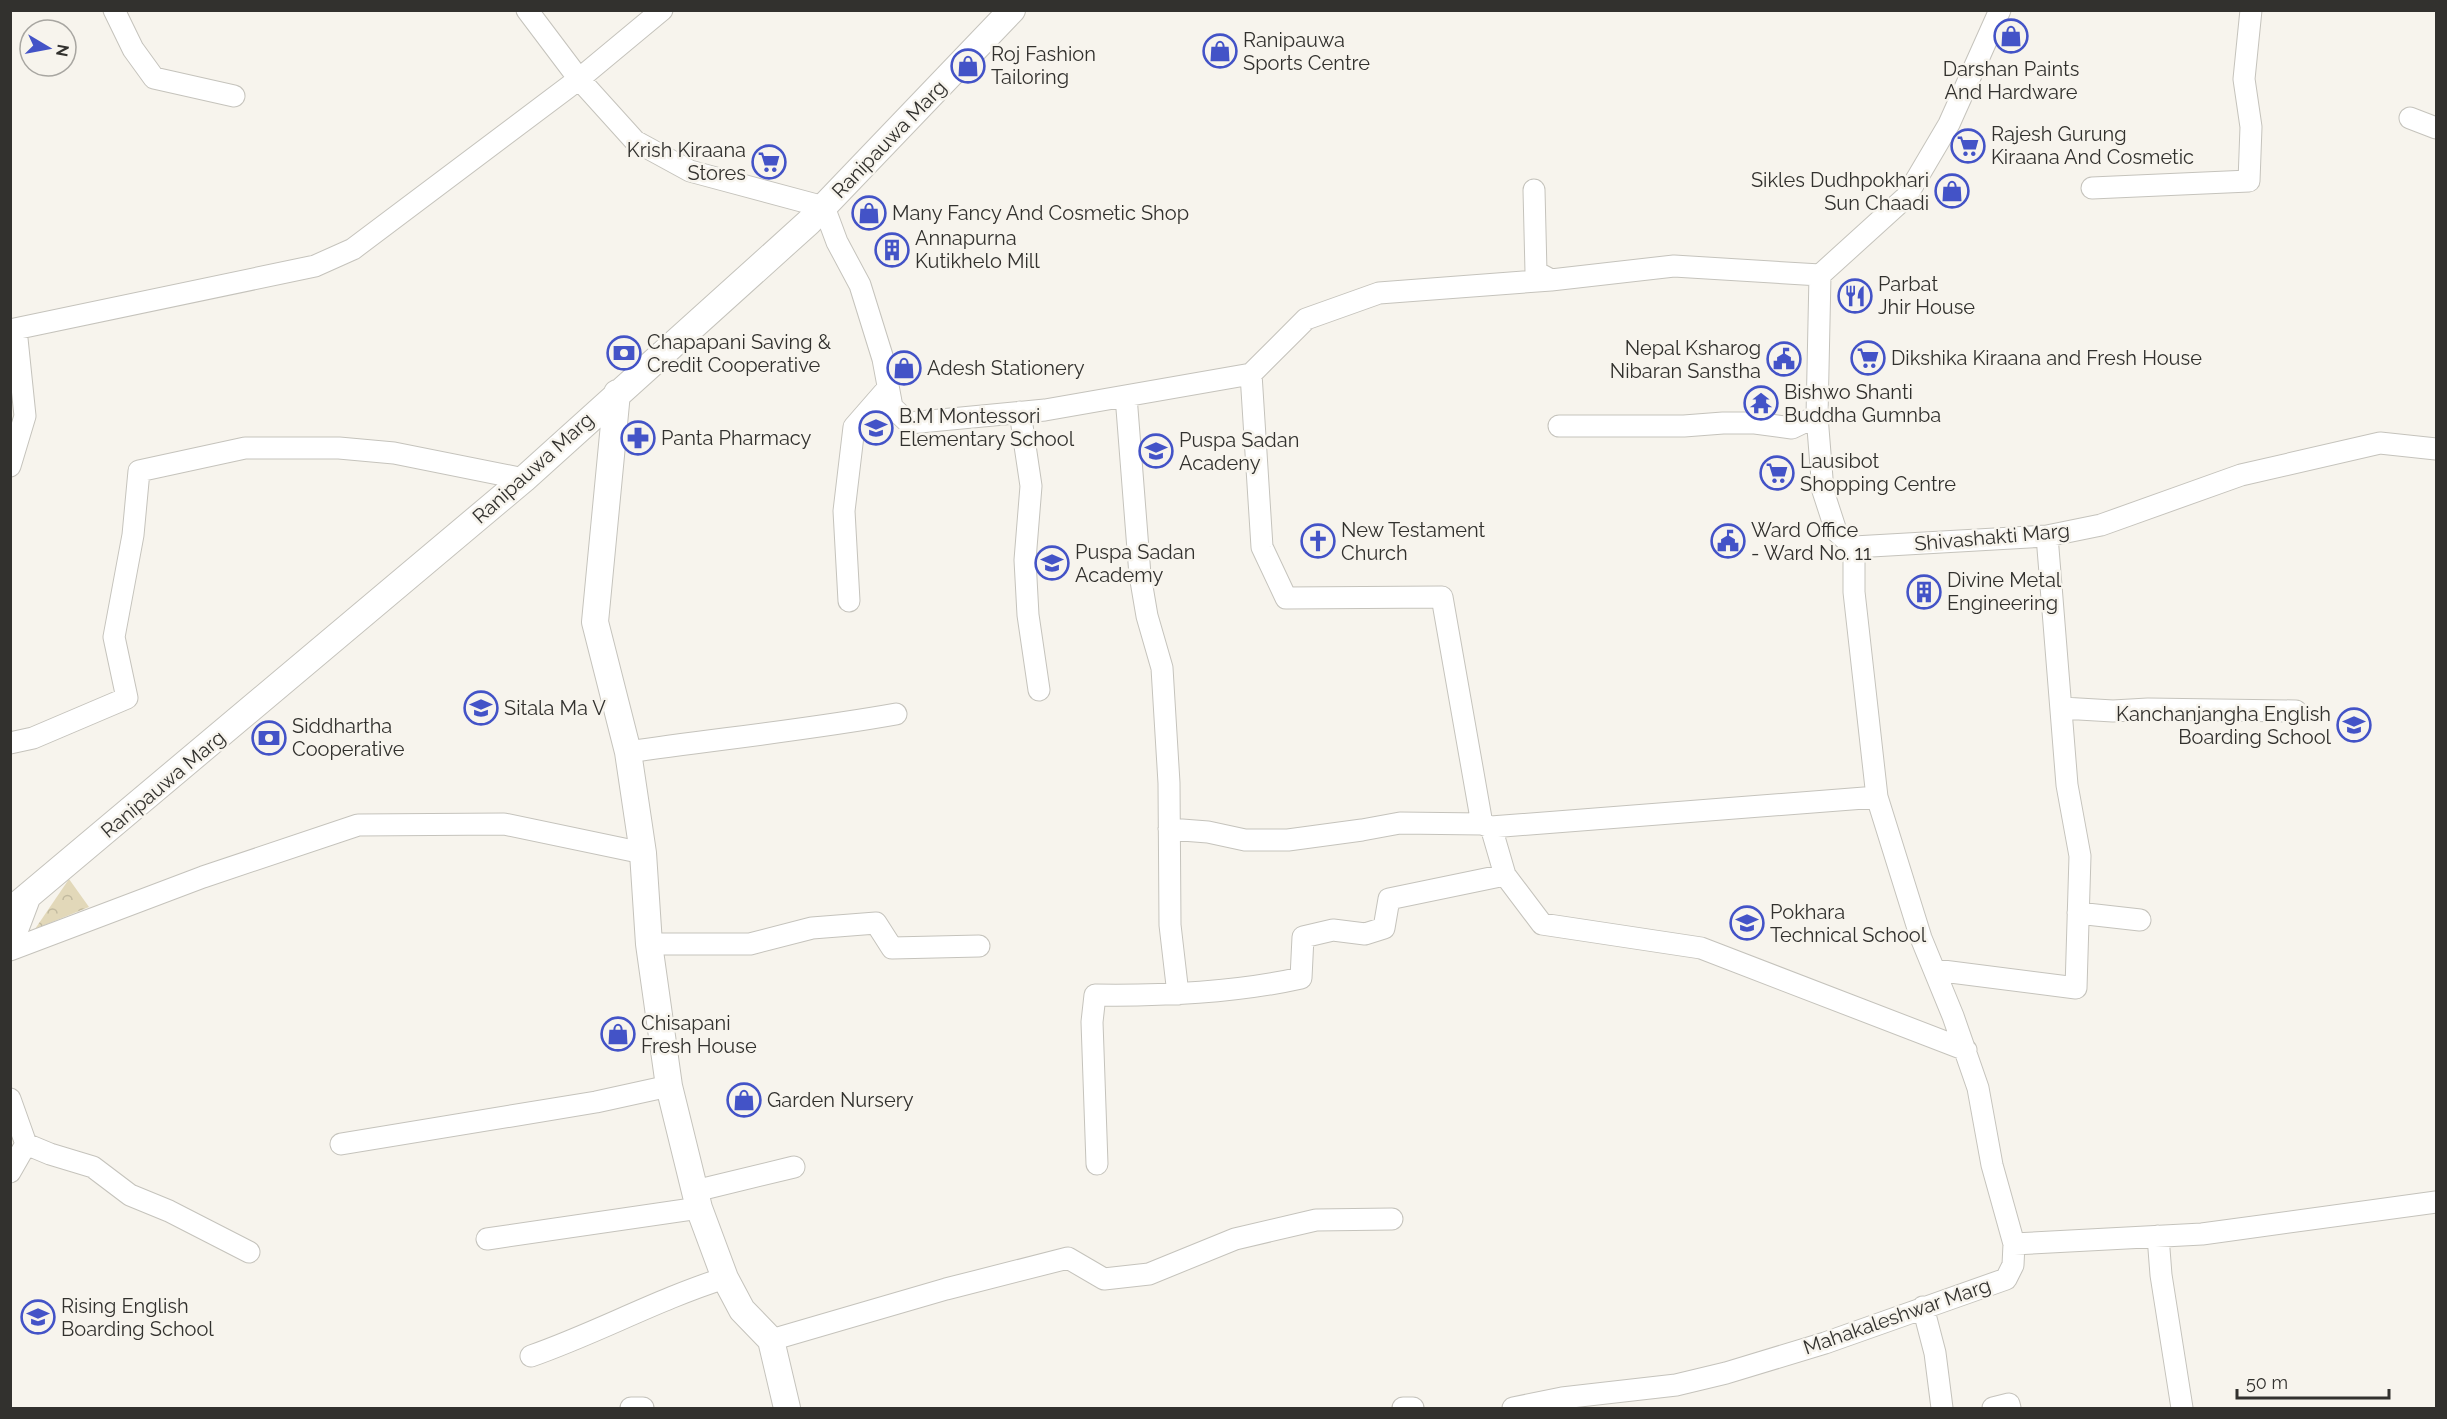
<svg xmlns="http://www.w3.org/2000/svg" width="2447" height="1419" font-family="Raleway,sans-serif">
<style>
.park{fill:url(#park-crowns)}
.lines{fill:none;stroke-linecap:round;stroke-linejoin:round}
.minor-casing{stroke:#c5c3bc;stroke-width:23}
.major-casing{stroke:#c5c3bc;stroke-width:28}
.minor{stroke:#fff;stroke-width:21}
.major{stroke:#fff;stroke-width:26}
.labels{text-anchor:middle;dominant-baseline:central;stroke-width:5;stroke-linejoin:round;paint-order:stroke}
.poi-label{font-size:20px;fill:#32312e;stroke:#f7f4ed;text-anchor:start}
.street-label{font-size:20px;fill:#32312e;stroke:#f7f4ed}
</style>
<defs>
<pattern id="park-crowns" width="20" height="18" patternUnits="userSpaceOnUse" patternTransform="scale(1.5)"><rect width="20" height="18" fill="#e2d8b9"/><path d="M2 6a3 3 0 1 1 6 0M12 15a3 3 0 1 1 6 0" fill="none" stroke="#c2ba9f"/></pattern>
</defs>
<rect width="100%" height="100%" fill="#f7f4ed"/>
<path class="park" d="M 69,879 L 89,907 L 35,929 Z"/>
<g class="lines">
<defs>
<path id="minor" d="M 114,10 L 133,49 L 154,78 L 234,96
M 527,10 L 579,79 L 635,141 L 690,171 L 824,207 L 837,242 L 860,285 L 883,359 L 892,407 L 909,423 L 1045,410 L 1251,374 L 1306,319 L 1379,293 L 1551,280 L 1674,266 L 1820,275 L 1906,197 L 1949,124 L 2000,10
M 2410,118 L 2436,128
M 2092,188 L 2249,181 L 2251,127 L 2244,79 L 2251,10
M 1534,190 L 1536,272 L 1551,280
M 1820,275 L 1817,416 L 1823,491 L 1836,531 L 1854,547 L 2047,536 L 2101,525 L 2241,475 L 2380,443 L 2436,449
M 10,330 L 315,266 L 353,249 L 579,79 L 662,10
M 1251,374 L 1262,547 L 1286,598 L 1442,597 L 1482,824 L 1491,827 L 1877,797
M 1126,396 L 1140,575 L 1147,616 L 1162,668 L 1169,783 L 1170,925 L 1178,994
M 1020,412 L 1031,486 L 1025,560 L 1028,615 L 1039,690
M 1559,426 L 1684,426 L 1723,423 L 1755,423 L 1792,428 L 1817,416
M 10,466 L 25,416 L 16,329
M 849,601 L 844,511 L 854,427 L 888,388
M 2062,708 L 2113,711 L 2148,709 L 2296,711
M 10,743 L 33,738 L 127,698 L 114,637 L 133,535 L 139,471 L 245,448 L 339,448 L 394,453 L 524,479
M 628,752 C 717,739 807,730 896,714
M 1491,827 L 1505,875 L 1542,924 L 1701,948 L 1966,1050
M 1169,829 L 1208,832 L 1245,840 L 1288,840 L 1362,830 L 1400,823 L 1482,824
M 2078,913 L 2140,920
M 649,944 L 750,944 L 812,928 L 876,923 L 892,948 L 979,946
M 10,950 L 203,877 L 358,825 L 504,824 L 643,853
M 1935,970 L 2076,988 L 2080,856 L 2067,785 L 2047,536
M 10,1099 L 26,1144 L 50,1154 L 93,1167 L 130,1195 L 169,1211 L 249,1252
M 341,1144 L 596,1102 L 669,1086
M 1097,1164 L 1092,1022 L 1095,995 C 1164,996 1234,993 1301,978 L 1303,937 L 1333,930 L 1365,934 L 1384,928 L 1389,899 L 1505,875
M 10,1172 L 26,1144
M 695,1191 L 794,1167
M 2158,1236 L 2161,1275 L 2182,1408
M 487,1239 L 699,1208
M 2014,1244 L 2202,1234 L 2436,1202
M 1923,1307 L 1935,1353 L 1942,1408
M 771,1340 L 946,1289 L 1068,1258 L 1104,1279 L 1149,1274 L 1235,1239 L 1316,1220 L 1392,1219
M 531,1356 C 597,1333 658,1299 725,1278
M 631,1408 L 643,1408
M 1403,1408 L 1413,1408
M 1513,1408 L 1562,1398 L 1676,1385 L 1726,1373 L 1825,1343 L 2006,1279 L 2013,1265 L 2014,1244 L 1992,1165 L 1978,1088 L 1953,1016 L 1921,938 L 1877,797 L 1854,592 L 1854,547
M 1993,1408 L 2009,1404 L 2010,1408"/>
<path id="major" d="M 617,393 L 595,622 L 628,752 L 643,853 L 649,944 L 669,1086 L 699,1208 L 725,1278 L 742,1310 L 771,1340 L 787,1408
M 10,911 L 524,479 L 809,222 L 1012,10
M 10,943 L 27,898"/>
</defs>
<use href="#minor" class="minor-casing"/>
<use href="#major" class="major-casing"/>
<use href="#minor" class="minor"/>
<use href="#major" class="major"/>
</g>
<defs>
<symbol id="shop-ring" viewBox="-11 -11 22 22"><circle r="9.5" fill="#f7f4ed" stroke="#4353c7" stroke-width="1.5"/><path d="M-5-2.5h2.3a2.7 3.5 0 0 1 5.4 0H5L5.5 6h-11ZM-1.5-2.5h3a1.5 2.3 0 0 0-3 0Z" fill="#4353c7"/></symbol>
<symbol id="supermarket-ring" viewBox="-11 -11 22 22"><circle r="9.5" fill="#f7f4ed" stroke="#4353c7" stroke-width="1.5"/><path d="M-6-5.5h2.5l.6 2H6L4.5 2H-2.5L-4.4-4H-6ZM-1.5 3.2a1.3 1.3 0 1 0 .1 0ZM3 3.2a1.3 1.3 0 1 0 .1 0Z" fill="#4353c7"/></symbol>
<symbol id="building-ring" viewBox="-11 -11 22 22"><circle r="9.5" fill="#f7f4ed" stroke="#4353c7" stroke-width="1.5"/><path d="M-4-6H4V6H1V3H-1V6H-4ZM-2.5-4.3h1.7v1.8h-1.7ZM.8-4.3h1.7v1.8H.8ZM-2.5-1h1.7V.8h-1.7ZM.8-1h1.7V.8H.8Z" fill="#4353c7"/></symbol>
<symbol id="restaurant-ring" viewBox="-11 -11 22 22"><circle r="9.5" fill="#f7f4ed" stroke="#4353c7" stroke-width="1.5"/><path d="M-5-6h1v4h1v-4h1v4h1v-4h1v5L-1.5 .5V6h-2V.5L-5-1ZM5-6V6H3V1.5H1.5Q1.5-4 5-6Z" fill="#4353c7"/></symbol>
<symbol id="bank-ring" viewBox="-11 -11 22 22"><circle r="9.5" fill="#f7f4ed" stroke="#4353c7" stroke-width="1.5"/><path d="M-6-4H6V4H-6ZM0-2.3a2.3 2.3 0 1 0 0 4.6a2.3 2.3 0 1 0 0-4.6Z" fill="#4353c7"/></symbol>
<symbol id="civic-ring" viewBox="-11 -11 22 22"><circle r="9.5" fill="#f7f4ed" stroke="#4353c7" stroke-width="1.5"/><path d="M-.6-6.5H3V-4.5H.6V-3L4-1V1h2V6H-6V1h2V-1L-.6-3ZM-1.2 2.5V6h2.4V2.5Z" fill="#4353c7"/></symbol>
<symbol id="temple-ring" viewBox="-11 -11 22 22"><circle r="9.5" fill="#f7f4ed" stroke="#4353c7" stroke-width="1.5"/><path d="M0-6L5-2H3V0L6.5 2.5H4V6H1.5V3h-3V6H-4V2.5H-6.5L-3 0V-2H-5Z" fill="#4353c7"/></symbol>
<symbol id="school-ring" viewBox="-11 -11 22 22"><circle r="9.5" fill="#f7f4ed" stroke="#4353c7" stroke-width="1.5"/><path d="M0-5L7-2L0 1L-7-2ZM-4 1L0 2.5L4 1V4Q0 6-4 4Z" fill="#4353c7"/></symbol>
<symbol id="pharmacy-ring" viewBox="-11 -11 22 22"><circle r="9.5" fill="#f7f4ed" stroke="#4353c7" stroke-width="1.5"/><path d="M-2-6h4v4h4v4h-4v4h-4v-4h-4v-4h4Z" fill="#4353c7"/></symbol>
<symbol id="church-ring" viewBox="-11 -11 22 22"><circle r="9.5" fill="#f7f4ed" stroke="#4353c7" stroke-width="1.5"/><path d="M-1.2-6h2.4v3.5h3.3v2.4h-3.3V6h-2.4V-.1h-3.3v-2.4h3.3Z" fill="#4353c7"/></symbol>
<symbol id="university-ring" viewBox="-11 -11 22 22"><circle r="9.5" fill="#f7f4ed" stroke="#4353c7" stroke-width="1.5"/><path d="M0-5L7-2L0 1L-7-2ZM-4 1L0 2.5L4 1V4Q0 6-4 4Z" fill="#4353c7"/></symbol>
</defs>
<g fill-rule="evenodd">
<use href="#shop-ring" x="1992" y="17" width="38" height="38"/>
<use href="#shop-ring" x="1201" y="32" width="38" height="38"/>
<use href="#shop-ring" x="949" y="47" width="38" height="38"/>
<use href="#supermarket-ring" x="1949" y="127" width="38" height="38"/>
<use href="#supermarket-ring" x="750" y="143" width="38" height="38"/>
<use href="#shop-ring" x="1933" y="172" width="38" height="38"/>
<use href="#shop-ring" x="850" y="194" width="38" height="38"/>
<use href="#building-ring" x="873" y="231" width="38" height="38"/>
<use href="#restaurant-ring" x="1836" y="277" width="38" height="38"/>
<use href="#bank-ring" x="605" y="334" width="38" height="38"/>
<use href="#supermarket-ring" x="1849" y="339" width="38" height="38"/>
<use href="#civic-ring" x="1765" y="340" width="38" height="38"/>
<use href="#shop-ring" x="885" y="349" width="38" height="38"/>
<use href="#temple-ring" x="1742" y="384" width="38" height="38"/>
<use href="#school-ring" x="857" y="409" width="38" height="38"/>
<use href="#pharmacy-ring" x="619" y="419" width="38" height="38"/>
<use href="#school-ring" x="1137" y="432" width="38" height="38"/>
<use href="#supermarket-ring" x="1758" y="454" width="38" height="38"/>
<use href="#church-ring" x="1299" y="522" width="38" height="38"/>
<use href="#civic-ring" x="1709" y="522" width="38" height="38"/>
<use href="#school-ring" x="1033" y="544" width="38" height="38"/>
<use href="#building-ring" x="1905" y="573" width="38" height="38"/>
<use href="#school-ring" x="462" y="689" width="38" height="38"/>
<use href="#school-ring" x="2335" y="706" width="38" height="38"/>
<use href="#bank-ring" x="250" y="719" width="38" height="38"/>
<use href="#university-ring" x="1728" y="904" width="38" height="38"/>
<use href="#shop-ring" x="599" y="1015" width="38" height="38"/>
<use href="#shop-ring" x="725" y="1081" width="38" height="38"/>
<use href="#school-ring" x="19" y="1298" width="38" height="38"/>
</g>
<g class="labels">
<g class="poi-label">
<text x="1243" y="40">Ranipauwa<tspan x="1243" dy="23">Sports Centre</tspan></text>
<text x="991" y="54">Roj Fashion<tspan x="991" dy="23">Tailoring</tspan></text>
<text x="2011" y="69" text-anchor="middle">Darshan Paints<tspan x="2011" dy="23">And Hardware</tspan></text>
<text x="1991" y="134">Rajesh Gurung<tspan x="1991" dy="23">Kiraana And Cosmetic</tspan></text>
<text x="746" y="150" text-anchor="end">Krish Kiraana<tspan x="746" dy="23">Stores</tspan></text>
<text x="1929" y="180" text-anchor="end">Sikles Dudhpokhari<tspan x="1929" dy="23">Sun Chaadi</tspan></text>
<text x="892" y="213">Many Fancy And Cosmetic Shop</text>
<text x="915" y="238">Annapurna<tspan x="915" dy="23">Kutikhelo Mill</tspan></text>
<text x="1878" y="284">Parbat<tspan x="1878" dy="23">Jhir House</tspan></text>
<text x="647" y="342">Chapapani Saving &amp;<tspan x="647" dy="23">Credit Cooperative</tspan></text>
<text x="1761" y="348" text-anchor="end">Nepal Ksharog<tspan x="1761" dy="23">Nibaran Sanstha</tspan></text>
<text x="1891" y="358">Dikshika Kiraana and Fresh House</text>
<text x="927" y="368">Adesh Stationery</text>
<text x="1784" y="392">Bishwo Shanti<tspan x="1784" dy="23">Buddha Gumnba</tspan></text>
<text x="899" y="416">B.M Montessori<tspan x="899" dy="23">Elementary School</tspan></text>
<text x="661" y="438">Panta Pharmacy</text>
<text x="1179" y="440">Puspa Sadan<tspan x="1179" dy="23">Acadeny</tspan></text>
<text x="1800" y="461">Lausibot<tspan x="1800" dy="23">Shopping Centre</tspan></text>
<text x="1341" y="530">New Testament<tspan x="1341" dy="23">Church</tspan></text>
<text x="1751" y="530">Ward Office<tspan x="1751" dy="23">- Ward No. 11</tspan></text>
<text x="1075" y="552">Puspa Sadan<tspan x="1075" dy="23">Academy</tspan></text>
<text x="1947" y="580">Divine Metal<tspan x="1947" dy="23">Engineering</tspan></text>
<text x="504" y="708">Sitala Ma V</text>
<text x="2331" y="714" text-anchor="end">Kanchanjangha English<tspan x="2331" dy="23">Boarding School</tspan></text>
<text x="292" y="726">Siddhartha<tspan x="292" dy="23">Cooperative</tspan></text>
<text x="1770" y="912">Pokhara<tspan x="1770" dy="23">Technical School</tspan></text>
<text x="641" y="1023">Chisapani<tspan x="641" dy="23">Fresh House</tspan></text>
<text x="767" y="1100">Garden Nursery</text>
<text x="61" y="1306">Rising English<tspan x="61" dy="23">Boarding School</tspan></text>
</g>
<g class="street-label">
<text transform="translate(889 139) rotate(-46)">Ranipauwa Marg</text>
<text transform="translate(533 468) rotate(-42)">Ranipauwa Marg</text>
<text transform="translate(1992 537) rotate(-5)">Shivashakti Marg</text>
<text transform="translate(163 784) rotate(-40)">Ranipauwa Marg</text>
<text transform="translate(1897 1316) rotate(-19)">Mahakaleshwar Marg</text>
</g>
</g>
<rect width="2447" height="1419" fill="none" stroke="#32312e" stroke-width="24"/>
<g transform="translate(48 48) rotate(100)"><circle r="28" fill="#f7f4ed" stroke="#a8a6a1" stroke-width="1.5"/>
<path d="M0-4.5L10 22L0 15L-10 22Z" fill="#4353c7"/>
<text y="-9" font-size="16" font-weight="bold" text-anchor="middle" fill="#32312e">N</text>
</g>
<path d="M2237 1389v9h152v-9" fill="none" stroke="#32312e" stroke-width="3"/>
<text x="2246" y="1389" font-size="18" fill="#32312e" stroke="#f7f4ed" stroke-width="4.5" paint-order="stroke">50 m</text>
</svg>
